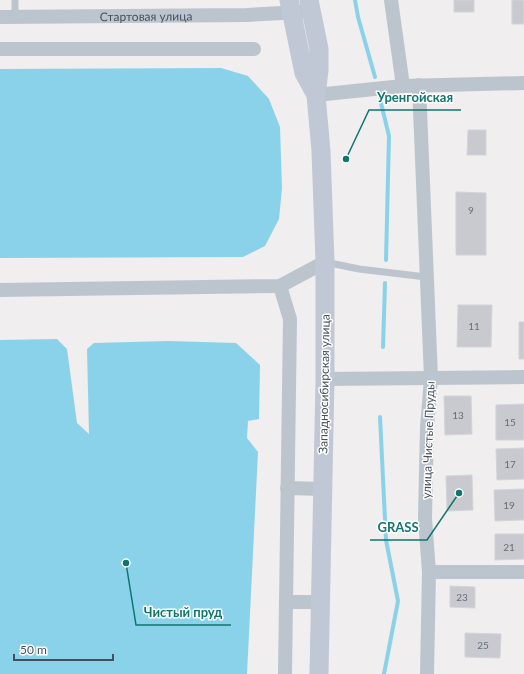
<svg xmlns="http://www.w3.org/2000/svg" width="524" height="674" font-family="Lato,sans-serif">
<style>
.water{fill:#8ad2ea}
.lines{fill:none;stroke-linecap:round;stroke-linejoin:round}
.stream{stroke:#8ad2ea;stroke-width:4}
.building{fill:#c8cad0;stroke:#d2d4d9}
.service{stroke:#bcc5cd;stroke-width:7}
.minor{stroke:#bcc5cd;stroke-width:14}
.secondary{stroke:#bfc8d4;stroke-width:19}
.labels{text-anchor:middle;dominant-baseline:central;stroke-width:3;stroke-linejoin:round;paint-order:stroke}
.number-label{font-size:10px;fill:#666e78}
.street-label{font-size:12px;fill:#46505b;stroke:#fff}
.leader{fill:none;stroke:#0f766e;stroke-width:1.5}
.callout-dot{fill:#0f766e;stroke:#fff;stroke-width:1.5}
.callout-label{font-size:13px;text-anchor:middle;font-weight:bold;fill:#0f766e;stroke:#fff;stroke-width:3;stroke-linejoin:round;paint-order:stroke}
</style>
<rect width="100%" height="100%" fill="#f0eeee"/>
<path class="water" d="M 221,68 L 248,76 L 269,99 L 280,127 L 282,188 L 279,219 L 265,246 L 243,257 L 0,258 L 0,69 Z
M 57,339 L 67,349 L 77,423 L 89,434 L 87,349 L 94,343 L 168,341 L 236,343 L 260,365 L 259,419 L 248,421 L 247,438 L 258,452 L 247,674 L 0,674 L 0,340 Z"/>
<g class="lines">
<path class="stream" d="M 355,0 L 358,17 L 375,77
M 380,99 L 389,136 L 386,260
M 383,347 L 385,283
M 380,417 L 386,540 L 398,601 L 384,674"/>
</g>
<path class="building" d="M 454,0 L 474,0 L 474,12 L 454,12 Z
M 512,0 L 524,0 L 524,24 L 512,24 Z
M 468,130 L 486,130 L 486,155 L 467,155 Z
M 456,192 L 486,193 L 486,255 L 456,255 Z
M 458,305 L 492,305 L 491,347 L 457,347 Z
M 519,322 L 524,322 L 524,359 L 519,359 Z
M 444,396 L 471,396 L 472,434 L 445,435 Z
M 524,404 L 524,440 L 496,440 L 496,405 Z
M 524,448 L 524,479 L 497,480 L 496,449 Z
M 472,475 L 473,510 L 447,511 L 446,476 Z
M 524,489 L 524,520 L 495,521 L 494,490 Z
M 495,534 L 524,534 L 524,559 L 495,560 Z
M 450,586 L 475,587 L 475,608 L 450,607 Z
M 465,633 L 501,634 L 500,658 L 465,657 Z"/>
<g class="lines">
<path class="service" d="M 15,0 L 15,17
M 325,262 L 359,269 L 426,277"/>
<g class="minor">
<path d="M 391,0 L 403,86"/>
<path id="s1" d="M 0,17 L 247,15 L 301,12"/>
<path d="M 0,49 L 254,49"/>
<path d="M 419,85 L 431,378 L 427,427 L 425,518 L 429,572 L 427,674"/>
<path d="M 316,95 L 403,86 L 524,83"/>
<path d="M 280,286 L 290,319 L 285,674"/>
<path d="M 0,290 L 280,286 L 325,262"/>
<path d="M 325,379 L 524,377"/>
<path d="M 287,488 L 323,489"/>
<path d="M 429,572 L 524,572"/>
<path d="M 286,602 L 321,602"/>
</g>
<path class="secondary" d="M 289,0 L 304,73 L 316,95
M 309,0 L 319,49 L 319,70 L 316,95 L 321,151 L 325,262 L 325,379 L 319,674"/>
</g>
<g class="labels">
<g class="number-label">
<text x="471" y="210">9</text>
<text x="474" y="326">11</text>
<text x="458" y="415">13</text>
<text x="510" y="422">15</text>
<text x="510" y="464">17</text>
<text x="509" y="505">19</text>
<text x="509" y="547">21</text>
<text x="462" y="597">23</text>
<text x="483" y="645">25</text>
</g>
<g class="street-label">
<text stroke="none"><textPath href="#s1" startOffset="146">Стартовая улица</textPath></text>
<text transform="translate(324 384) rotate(-89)">Западносибирская улица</text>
<text transform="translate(428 440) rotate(-88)">улица Чистые Пруды</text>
</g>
</g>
<path class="leader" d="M346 159L369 110H461M459 493L427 540H370M126 563L136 625H231"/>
<g class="callout-dot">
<circle cx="346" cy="159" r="4"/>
<circle cx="459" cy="493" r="4"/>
<circle cx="126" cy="563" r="4"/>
</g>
<g class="callout-label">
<text x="415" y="102">Уренгойская</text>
<text x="398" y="532">GRASS</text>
<text x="183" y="617">Чистый пруд</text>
</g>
<path d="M14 654v6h99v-6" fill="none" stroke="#46505b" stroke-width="2"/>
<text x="20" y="654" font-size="12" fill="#46505b" stroke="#ffffff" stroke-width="3" paint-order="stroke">50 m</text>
</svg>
